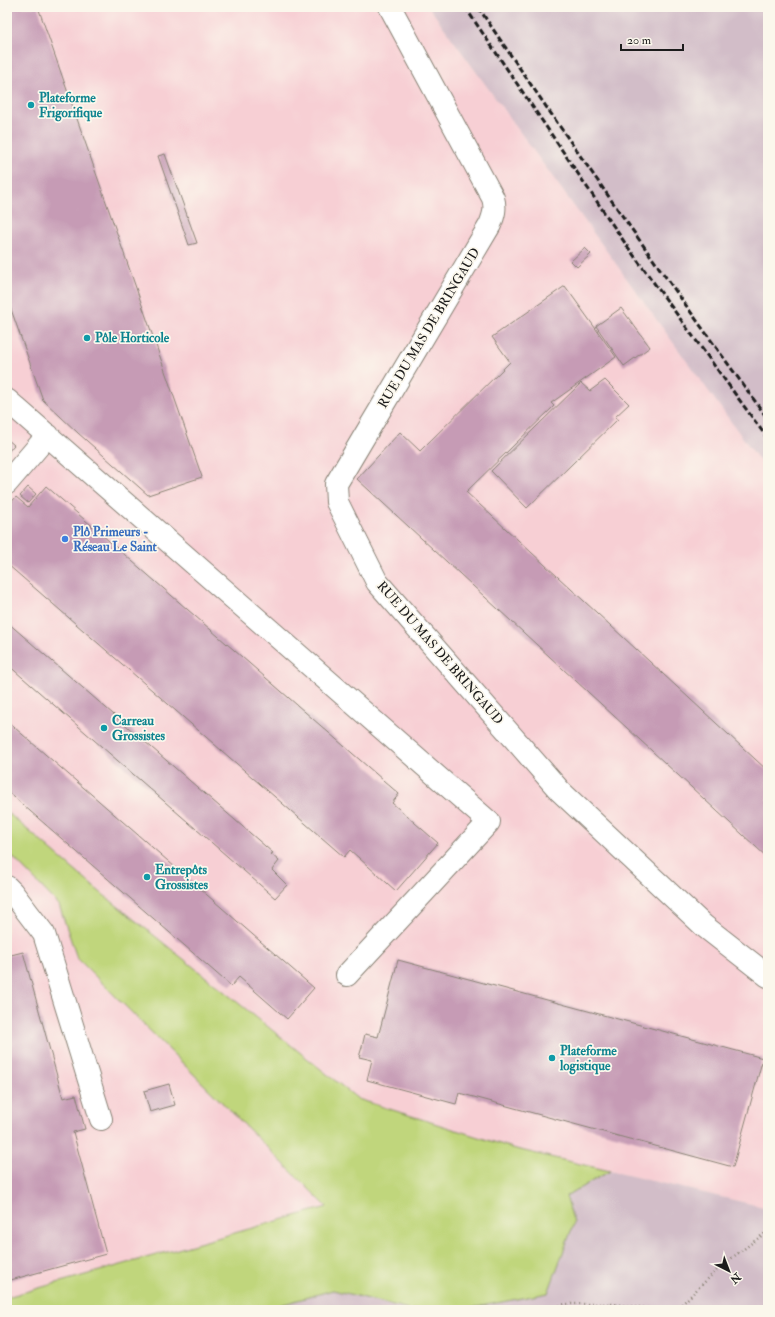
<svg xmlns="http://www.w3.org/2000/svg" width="775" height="1317" font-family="'IM FELL Double Pica',serif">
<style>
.built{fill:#f7cfd4}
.industrial{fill:#d2bdc8}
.green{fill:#c0d67b;stroke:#6e794c}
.building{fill:#c69bb5}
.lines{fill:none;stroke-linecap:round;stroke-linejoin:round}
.minor-casing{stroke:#888174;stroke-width:24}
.path{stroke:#888174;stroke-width:2.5;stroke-dasharray:1 3;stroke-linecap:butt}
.minor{stroke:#fff;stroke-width:22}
.rail{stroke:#1c1c1c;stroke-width:3;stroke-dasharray:6 3;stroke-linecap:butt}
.culture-dot{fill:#0f9aa8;stroke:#fbf7ec;stroke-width:1.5}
.shop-dot{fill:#3f7fe0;stroke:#fbf7ec;stroke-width:1.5}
.labels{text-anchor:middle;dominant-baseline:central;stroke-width:3.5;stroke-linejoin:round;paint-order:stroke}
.culture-label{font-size:13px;font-weight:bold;fill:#0d838f;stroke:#fbf7ec;text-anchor:start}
.street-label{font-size:13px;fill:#1c1c1c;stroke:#fbf7ec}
.shop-label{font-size:13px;font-weight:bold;fill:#366cbe;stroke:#fbf7ec;text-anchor:start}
</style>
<rect width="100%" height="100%" fill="#fbf7ec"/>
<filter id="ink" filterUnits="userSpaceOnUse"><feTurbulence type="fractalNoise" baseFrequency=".025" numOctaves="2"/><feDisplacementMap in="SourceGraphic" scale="8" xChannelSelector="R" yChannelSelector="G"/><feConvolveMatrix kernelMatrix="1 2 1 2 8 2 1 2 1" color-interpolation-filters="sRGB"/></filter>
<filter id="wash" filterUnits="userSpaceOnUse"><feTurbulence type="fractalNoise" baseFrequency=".012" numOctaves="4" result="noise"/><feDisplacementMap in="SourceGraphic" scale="16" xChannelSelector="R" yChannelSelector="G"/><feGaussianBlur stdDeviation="0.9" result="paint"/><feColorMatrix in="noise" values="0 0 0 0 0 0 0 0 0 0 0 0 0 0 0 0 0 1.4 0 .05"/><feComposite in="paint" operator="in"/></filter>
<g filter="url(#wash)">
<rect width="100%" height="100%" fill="#f4e6cd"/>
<path class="built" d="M 7,7 L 429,7 L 768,472 L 768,1208 L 516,1149 L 358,1099 L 95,888 L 7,812 Z
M 7,849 L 60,905 L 77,958 L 328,1208 L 7,1297 Z"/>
<path class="industrial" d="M 429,7 L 768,7 L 768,472 L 723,411 Z
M 7,812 L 95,888 L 358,1099 L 516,1149 L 768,1208 L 768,1310 L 7,1310 L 7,1297 L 327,1207 L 77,958 L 59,905 Z"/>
<path class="green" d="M 7,812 L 95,888 L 358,1099 L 516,1149 L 610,1171 L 566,1196 L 574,1223 L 548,1293 L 461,1310 L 413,1310 L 333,1290 L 263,1310 L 7,1310 L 7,1297 L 327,1207 L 77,958 L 59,905 L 7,851 Z"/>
<g id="blocks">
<path class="building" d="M 7,7 L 38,7 L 202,477 L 148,495 L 78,433 L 43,400 L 7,298 Z
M 165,154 L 197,243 L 189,245 L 158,156 Z
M 585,248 L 591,254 L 577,267 L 571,261 Z
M 565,286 L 616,357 L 551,403 L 554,406 L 466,492 L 768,771 L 768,858 L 357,479 L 400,432 L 420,451 L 510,362 L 492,337 Z
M 621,308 L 650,347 L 624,366 L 596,326 Z
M 605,380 L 629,404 L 615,417 L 618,419 L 527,508 L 491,471 L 581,383 L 590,391 Z
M 7,439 L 14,445 L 7,453 Z
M 46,486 L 399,794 L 392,803 L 438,843 L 396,891 L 350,850 L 344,857 L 7,564 L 7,507 L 16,497 L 28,507 Z
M 28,487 L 36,494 L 28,503 L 20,496 Z
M 7,622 L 273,853 L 271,854 L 279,861 L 272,870 L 287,885 L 275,898 L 7,664 Z
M 7,721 L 314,988 L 287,1019 L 239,977 L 231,986 L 7,791 Z
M 23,952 L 63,1098 L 76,1095 L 85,1129 L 73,1132 L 106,1254 L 7,1281 L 7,956 Z
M 398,960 L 763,1058 L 733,1167 L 459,1093 L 456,1104 L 367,1080 L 372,1060 L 359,1057 L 362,1047 L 365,1034 L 378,1037 Z
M 169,1084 L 175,1105 L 150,1112 L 144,1091 Z"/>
</g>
</g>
<g filter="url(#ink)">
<use href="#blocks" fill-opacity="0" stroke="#888174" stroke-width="1"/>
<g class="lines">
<defs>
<path id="minor" d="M 390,7 L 493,198 C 496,208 494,215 490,225 L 336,484 L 337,502 L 377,582 L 560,791 L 704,926 L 768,976
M 7,400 L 489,822 L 347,975
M 7,483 L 48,435
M 7,887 L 12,892 L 44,934 L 101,1119"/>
</defs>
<use href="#minor" class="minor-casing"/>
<path class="path" d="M 544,1310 L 565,1304 L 612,1304 L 664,1310
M 676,1310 L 721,1266 L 768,1231"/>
<use href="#minor" class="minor"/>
<path class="rail" d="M 465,7 L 627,246 L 768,439
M 478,7 C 572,146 669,283 768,419"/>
</g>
</g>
<g class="culture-dot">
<circle cx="31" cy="105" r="4"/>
<circle cx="87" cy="338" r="4"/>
<circle cx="104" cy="728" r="4"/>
<circle cx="147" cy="877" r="4"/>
<circle cx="552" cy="1058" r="4"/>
</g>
<circle class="shop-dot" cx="65" cy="539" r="4"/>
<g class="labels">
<g class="culture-label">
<text x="39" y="98">Plateforme<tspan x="39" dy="15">Frigorifique</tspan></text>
<text x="95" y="338">Pôle Horticole</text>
<text x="112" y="721">Carreau<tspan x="112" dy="15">Grossistes</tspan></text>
<text x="155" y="870">Entrepôts<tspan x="155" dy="15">Grossistes</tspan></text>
<text x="560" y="1051">Plateforme<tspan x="560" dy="15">logistique</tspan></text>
</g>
<g class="street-label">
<text transform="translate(429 328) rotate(-59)">RUE DU MAS DE BRINGAUD</text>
<text transform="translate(440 653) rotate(49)">RUE DU MAS DE BRINGAUD</text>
</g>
<g class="shop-label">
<text x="73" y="532">Plô Primeurs -<tspan x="73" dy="15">Réseau Le Saint</tspan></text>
</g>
</g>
<rect width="775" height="1317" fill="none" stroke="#fbf7ec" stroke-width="24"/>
<g transform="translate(729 1271) rotate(138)" stroke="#fbf7ec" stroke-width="3" paint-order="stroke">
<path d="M0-3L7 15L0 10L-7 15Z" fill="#1c1c1c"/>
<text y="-6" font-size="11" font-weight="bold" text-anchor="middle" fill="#1c1c1c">N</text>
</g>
<path d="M621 44v6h62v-6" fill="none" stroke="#1c1c1c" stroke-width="2"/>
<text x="627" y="44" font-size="12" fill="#1c1c1c" stroke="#fbf7ec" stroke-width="3" paint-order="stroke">20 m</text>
</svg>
